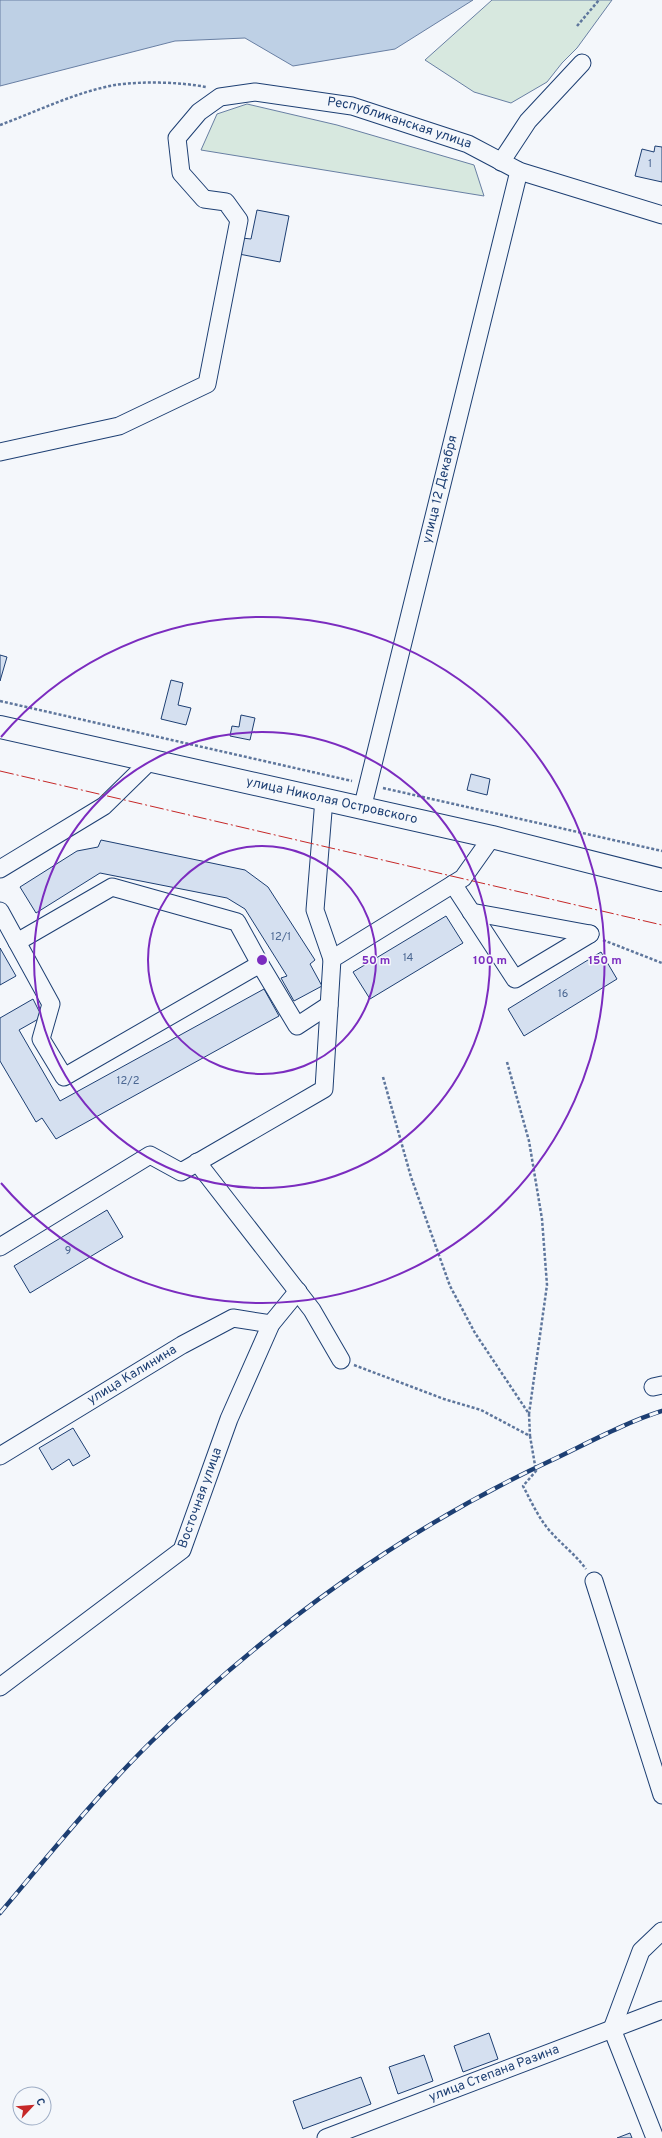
<svg xmlns="http://www.w3.org/2000/svg" width="662" height="2138" font-family="Overpass,sans-serif">
<style>
.green{fill:#d7e8df;stroke:#687fa3}
.water{fill:#bed0e5;stroke:#687fa3}
.building{fill:#d5e0f0;stroke:#1d3f73}
.lines{fill:none;stroke-linecap:round;stroke-linejoin:round}
.minor-casing{stroke:#1d3f73;stroke-width:19}
.major-casing{stroke:#1d3f73;stroke-width:24}
.path{stroke:#5e769c;stroke-width:2.5;stroke-dasharray:3 2;stroke-linecap:butt}
.minor{stroke:#f4f7fb;stroke-width:17}
.major{stroke:#f4f7fb;stroke-width:22}
.rail-casing{stroke:#1d3f73;stroke-width:4.5}
.rail{stroke:#f4f7fb;stroke-width:3;stroke-dasharray:9;stroke-linecap:butt}
.power{stroke:#c62828;stroke-width:1;stroke-dasharray:14 3 2 3;stroke-linecap:butt}
.ring{fill:none;stroke:#7b2cbf;stroke-width:2}
.labels{text-anchor:middle;dominant-baseline:central;stroke-width:3;stroke-linejoin:round;paint-order:stroke}
.number-label{font-size:11px;fill:#4b6792}
.street-label{font-size:13px;fill:#1d3f73;stroke:#f4f7fb}
.centre{fill:#7b2cbf;stroke:#f4f7fb;stroke-width:2}
.ring-label{font-size:12px;text-anchor:middle;font-weight:bold;fill:#7b2cbf;stroke:#f4f7fb;stroke-width:3;stroke-linejoin:round;paint-order:stroke}
</style>
<rect width="100%" height="100%" fill="#f4f7fb"/>
<path class="green" d="M 492,0 L 612,0 L 577,48 L 562,63 L 547,82 L 511,103 L 474,92 L 425,60 Z
M 247,104 L 337,125 L 474,165 L 484,196 L 201,150 L 217,114 Z"/>
<path class="water" d="M 0,0 L 473,0 L 395,49 L 293,66 L 245,38 L 175,41 L 0,86 Z"/>
<path class="building" d="M 655,146 L 662,147 L 662,182 L 635,176 L 642,149 L 654,152 Z
M 257,210 L 289,216 L 280,262 L 239,254 L 242,238 L 251,239 Z
M 0,655 L 7,657 L 0,681 Z
M 171,680 L 183,683 L 178,705 L 191,708 L 186,725 L 161,719 Z
M 241,715 L 255,718 L 250,740 L 230,736 L 232,726 L 239,727 Z
M 471,774 L 490,779 L 487,795 L 467,790 Z
M 101,840 L 245,870 L 268,887 L 315,960 L 310,964 L 322,986 L 294,1001 L 281,978 L 287,976 L 245,909 L 227,898 L 100,873 L 36,913 L 20,887 L 77,851 L 98,847 Z
M 446,916 L 463,943 L 370,999 L 353,972 Z
M 0,948 L 16,976 L 0,985 Z
M 601,952 L 617,979 L 524,1036 L 508,1009 Z
M 264,989 L 279,1016 L 56,1139 L 42,1118 L 36,1122 L 0,1061 L 0,1018 L 33,999 L 42,1017 L 19,1030 L 60,1101 Z
M 107,1210 L 123,1237 L 30,1293 L 14,1266 Z
M 73,1428 L 90,1456 L 73,1466 L 69,1459 L 52,1470 L 39,1448 Z
M 489,2033 L 498,2059 L 463,2072 L 454,2046 Z
M 424,2055 L 433,2081 L 398,2094 L 389,2067 Z
M 361,2077 L 371,2104 L 303,2129 L 293,2101 Z
M 630,2133 L 632,2138 L 617,2138 Z"/>
<g class="lines">
<defs>
<g id="minor">
<path d="M 501,162 L 528,121 L 582,63"/>
<path id="s1" d="M 0,452 L 119,426 L 207,384 L 239,220 L 226,202 L 204,199 L 181,173 L 177,138 L 199,112 L 220,97 L 255,92 L 352,106 L 468,144 L 519,171 L 662,215"/>
<path d="M 324,799 L 315,910 L 332,959"/>
<path id="s2" d="M 362,809 L 519,171"/>
<path d="M 0,869 L 104,806 L 151,760"/>
<path d="M 453,884 L 515,979 L 590,934"/>
<path d="M 0,911 L 51,1004 L 41,1039 L 64,1077 L 260,964 L 297,1026 L 329,1005"/>
<path d="M 471,912 L 590,934"/>
<path d="M 17,942 L 112,887 L 237,922 L 260,964"/>
<path d="M 197,1162 L 312,1310 L 341,1360"/>
<path d="M 0,1247 L 150,1155 L 181,1172 L 324,1089 L 332,959 L 463,878 L 492,837"/>
<path d="M 653,1387 L 662,1385"/>
<path id="s3" d="M 0,1456 L 182,1345 L 233,1318 L 271,1324"/>
<path d="M 594,1581 L 662,1795"/>
<path id="s4" d="M 0,1687 L 182,1550 L 229,1419 L 271,1324 L 298,1291"/>
<path id="s5" d="M 326,2138 L 662,2010"/>
<path d="M 655,2138 L 612,2029 L 641,1951 L 662,1931"/>
</g>
<g id="major">
<path id="s6" d="M 0,727 L 492,837 L 662,880"/>
</g>
</defs>
<use href="#minor" class="minor-casing"/>
<use href="#major" class="major-casing"/>
<path class="path" d="M 577,26 L 599,0
M 0,125 C 38,111 76,92 115,85 C 142,81 180,82 206,87
M 0,701 L 352,781
M 383,788 L 662,851
M 603,940 L 662,963
M 507,1062 L 529,1141 L 542,1219 L 547,1285 L 529,1414
M 383,1077 L 411,1177 L 450,1286 L 475,1333 L 529,1414 L 530,1436
M 354,1365 L 444,1399 L 481,1410 L 530,1436 L 536,1471 L 523,1486 C 531,1501 538,1517 549,1530 C 561,1544 575,1554 586,1569"/>
<use href="#minor" class="minor"/>
<use href="#major" class="major"/>
<defs>
<path id="rail" d="M 0,1913 C 49,1855 97,1795 151,1742 C 268,1628 402,1530 550,1461 C 586,1444 624,1423 662,1411"/>
</defs>
<use href="#rail" class="rail-casing"/>
<use href="#rail" class="rail"/>
<path class="power" d="M 0,771 L 662,925"/>
</g>
<g class="ring">
<circle cx="262" cy="960" r="114"/>
<circle cx="262" cy="960" r="228"/>
<path d="M1 737A343 343 0 1 1 1 1183"/>
</g>
<g class="labels">
<g class="number-label">
<text x="650" y="164">1</text>
<text x="281" y="937">12/1</text>
<text x="408" y="958">14</text>
<text x="563" y="994">16</text>
<text x="128" y="1081">12/2</text>
<text x="68" y="1251">9</text>
</g>
<g class="street-label">
<text stroke="none"><textPath href="#s1" startOffset="744">Республиканская улица</textPath></text>
<text stroke="none"><textPath href="#s2" startOffset="329">улица 12 Декабря</textPath></text>
<text stroke="none"><textPath href="#s6" startOffset="340">улица Николая Островского</textPath></text>
<text stroke="none"><textPath href="#s3" startOffset="155">улица Калинина</textPath></text>
<text stroke="none"><textPath href="#s4" startOffset="283">Восточная улица</textPath></text>
<text stroke="none"><textPath href="#s5" startOffset="180">улица Степана Разина</textPath></text>
</g>
</g>
<circle cx="262" cy="960" r="6" class="centre"/>
<g class="ring-label">
<text x="376" y="964">50 m</text>
<text x="490" y="964">100 m</text>
<text x="605" y="964">150 m</text>
</g>
<g transform="translate(32 2106) rotate(64)"><circle r="19" fill="#f4f7fb" stroke="#9eadc5"/>
<path d="M0-3L7 15L0 10L-7 15Z" fill="#c62828"/>
<text y="-6" font-size="11" font-weight="bold" text-anchor="middle" fill="#1d3f73">С</text>
</g>
</svg>
